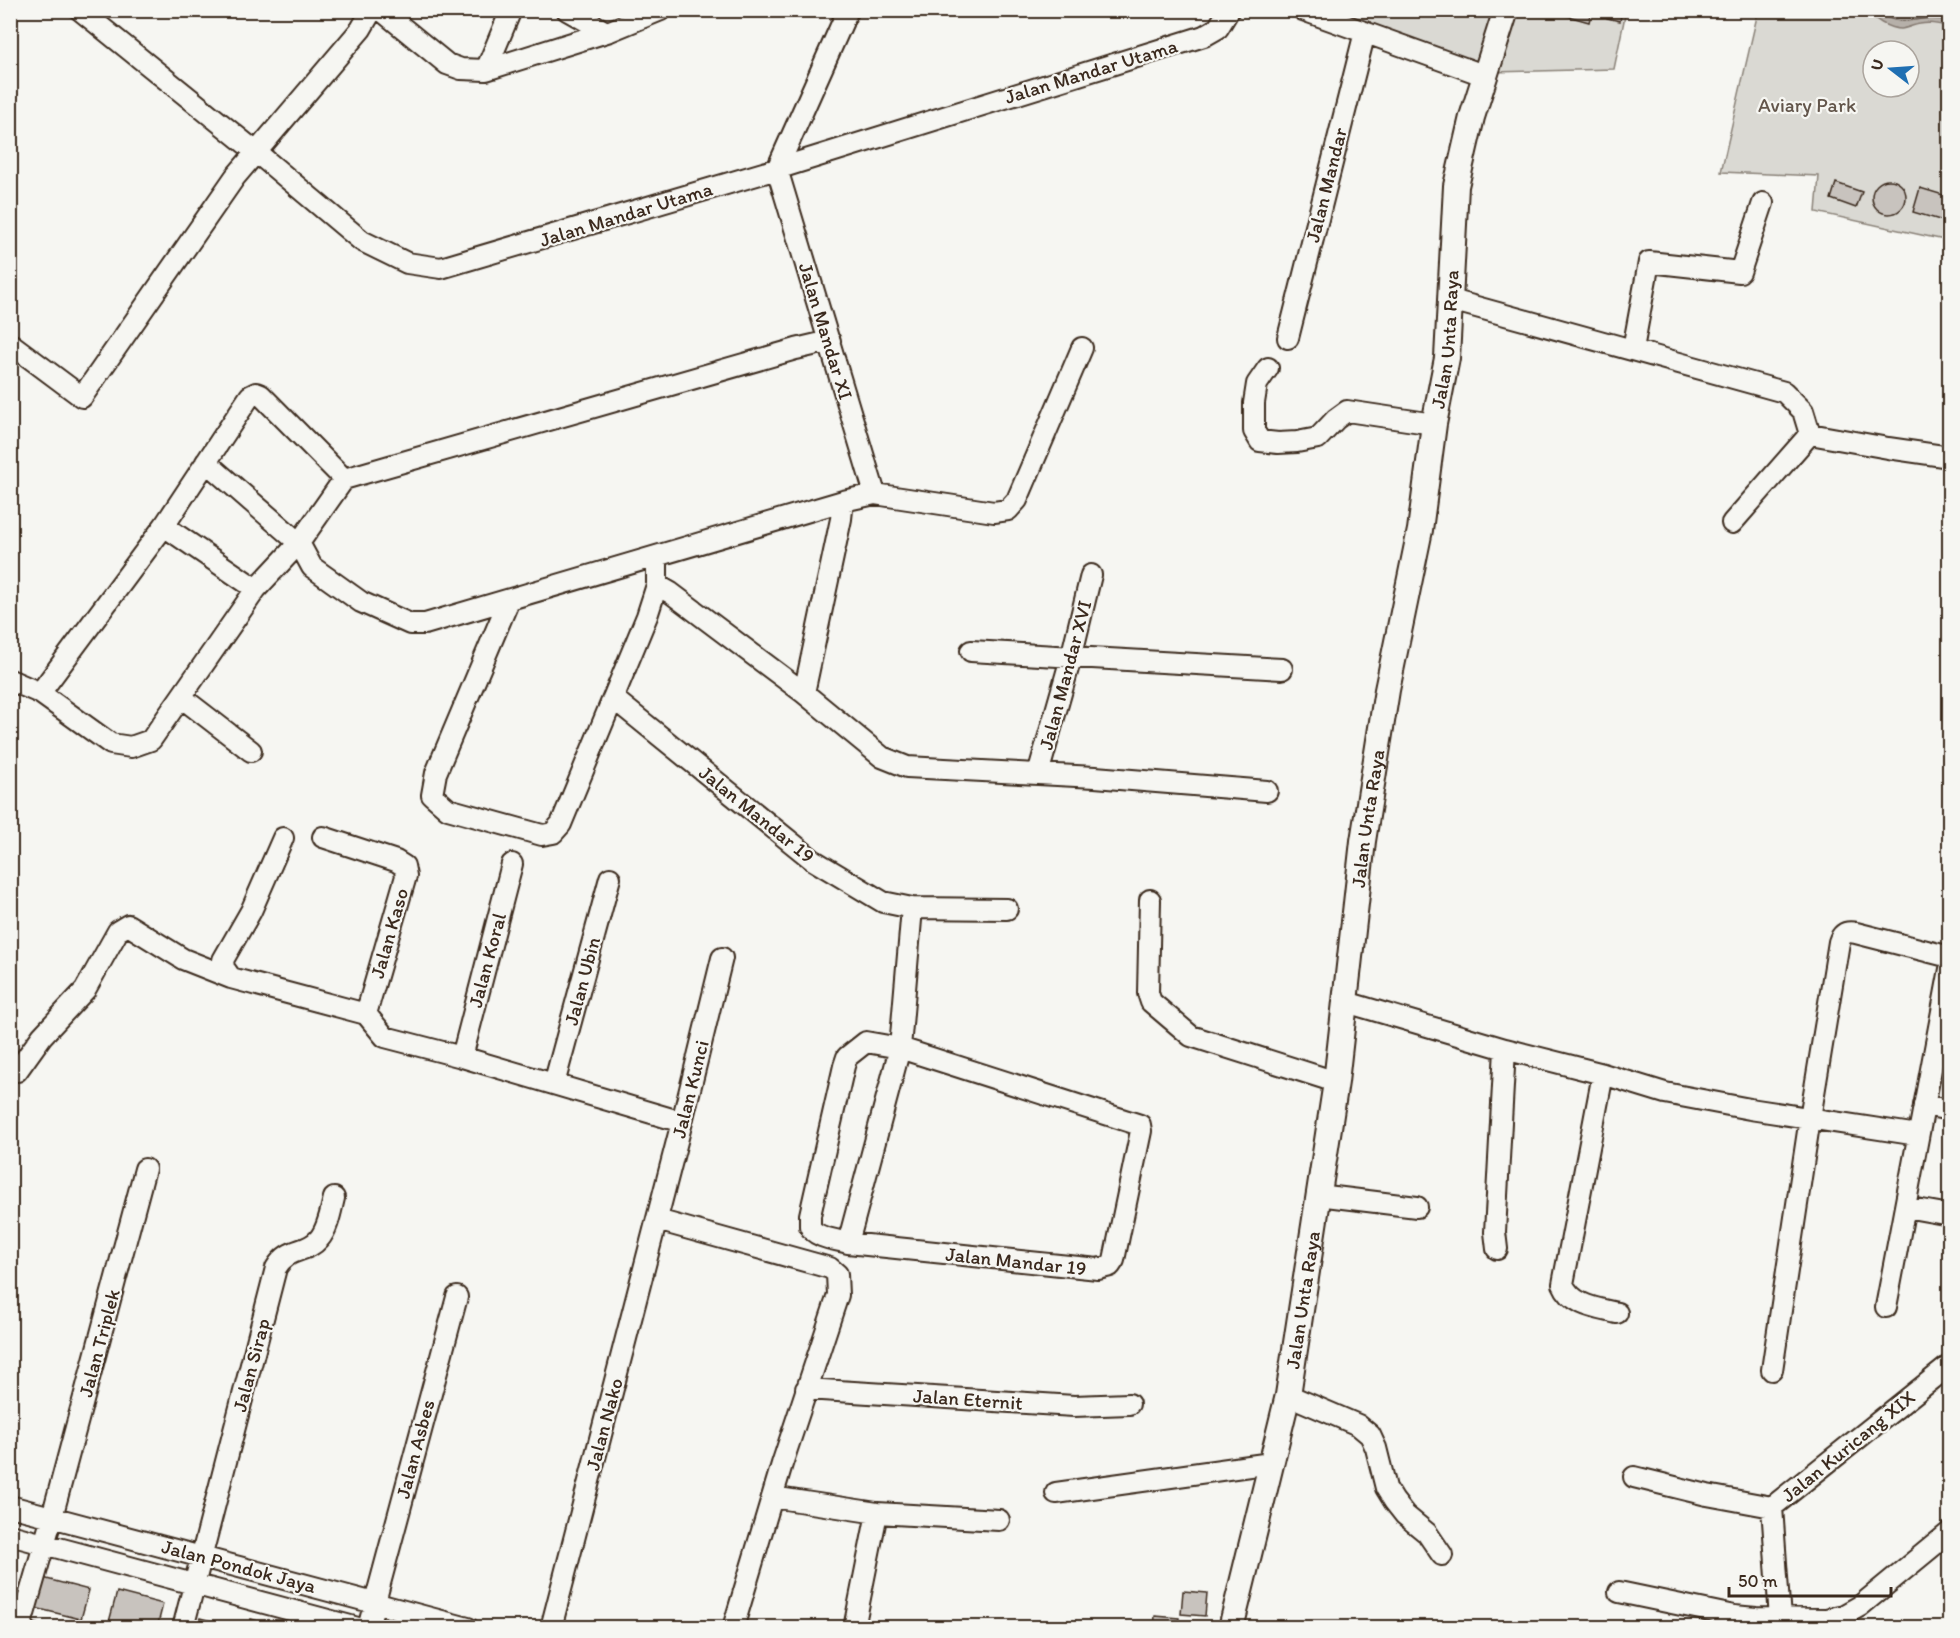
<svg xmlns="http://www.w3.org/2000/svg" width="1960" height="1638" font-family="Itim,sans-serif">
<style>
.green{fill:#dad9d3;stroke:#8a8278;stroke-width:1.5;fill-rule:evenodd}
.water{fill:#b6b0a9;stroke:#857a71;stroke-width:1.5}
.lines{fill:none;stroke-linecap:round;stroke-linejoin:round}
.shore{stroke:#6c6056;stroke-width:1.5}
.building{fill:#c8c3be;stroke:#3b2a1e;stroke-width:1.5}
.minor-casing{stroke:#3b2a1e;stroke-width:24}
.tertiary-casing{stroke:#3b2a1e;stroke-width:28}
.minor{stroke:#f6f6f2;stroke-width:20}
.tertiary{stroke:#f6f6f2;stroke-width:24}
.labels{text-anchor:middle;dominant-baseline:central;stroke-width:4.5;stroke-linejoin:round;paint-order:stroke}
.street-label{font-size:20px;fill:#3b2a1e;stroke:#f6f6f2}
.park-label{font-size:20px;fill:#63564b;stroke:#f6f6f2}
</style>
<rect width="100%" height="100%" fill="#f6f6f2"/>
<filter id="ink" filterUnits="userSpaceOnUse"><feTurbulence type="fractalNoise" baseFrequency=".0167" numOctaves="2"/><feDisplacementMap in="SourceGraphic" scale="12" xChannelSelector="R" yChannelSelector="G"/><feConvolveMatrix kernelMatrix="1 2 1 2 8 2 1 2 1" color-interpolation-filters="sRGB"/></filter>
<g filter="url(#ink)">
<path class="green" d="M 1320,11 L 1504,11 L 1491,73 Z
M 1511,11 L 1626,11 L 1614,69 L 1494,72 Z
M 1755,11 L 1949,11 L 1949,241 L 1816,212 L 1819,176 L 1721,172 L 1758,12 ZM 1873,51 L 1909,51 L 1909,87 L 1873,87 Z"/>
<path class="water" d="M 1866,11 L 1949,11 L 1949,27 C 1940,24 1930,22 1920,24 C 1914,25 1907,28 1901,29 C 1888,29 1874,19 1866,11 Z"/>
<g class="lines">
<path class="shore" d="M 1875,10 C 1904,33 1918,11 1950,21"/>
</g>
<path class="building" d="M 1547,10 L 1592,10 L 1589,22 Z
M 1609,10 L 1622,10 L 1620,21 L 1607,18 Z
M1872 197a17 17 0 1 1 34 0a17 17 0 1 1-34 0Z
M 1836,183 L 1862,192 L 1856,208 L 1831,199 Z
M 1920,188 L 1950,197 L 1950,223 L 1913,212 Z
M 43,1578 L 89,1590 L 81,1619 L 35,1608 Z
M 1183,1591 L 1207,1593 L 1205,1616 L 1181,1614 Z
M 117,1592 L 163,1604 L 157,1628 L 130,1628 L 109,1622 Z
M 1155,1616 L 1179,1618 L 1178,1628 L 1154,1628 Z
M 200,1618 L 238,1628 L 197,1628 Z
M 251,1619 L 269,1624 L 268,1628 L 249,1628 Z
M 33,1623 L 50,1628 L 32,1628 Z
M 1089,1625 L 1113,1627 L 1113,1628 L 1089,1628 Z"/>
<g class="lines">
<defs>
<path id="minor" d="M 80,10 L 256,152 L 362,241 L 407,263 L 441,268 L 777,169 L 1204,36 L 1218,28 L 1229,10
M 381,10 L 447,64 L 461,69 L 486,70 L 610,31 L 661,10
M 567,10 L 606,32
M 848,10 L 777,169 L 875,494
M 1303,10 L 1486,76
M 486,70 L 511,10
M 1451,300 L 1784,392 L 1803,411 L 1810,434 L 1888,448 L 1950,457
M 1288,338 L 1365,32
M 11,344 L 82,397 L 235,177 L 361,29 L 372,10
M 1633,349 L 1649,262 L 1740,272 L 1763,203
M 1268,368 L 1257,384 L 1254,403 L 1254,431 L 1260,441 L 1278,443 L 1297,442 L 1318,438 L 1336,419 L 1347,411 L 1434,424
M 206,462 L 299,543 L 312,567 L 361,602 L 410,624 L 425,624 L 843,501 L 875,494 L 994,512 L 1008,510 L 1017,500 L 1082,348
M 1732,523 L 1810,434
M 164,526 L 256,589
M 657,556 L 657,585 L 671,593 L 804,693 L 841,519 L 843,501
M 509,600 L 436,773 L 432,795 L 448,809 L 542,835 L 553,833 L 561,824 L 647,616 L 657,585
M 971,651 L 1282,669
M 10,680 L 40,693 L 111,744 L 131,747 L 151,740 L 256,589 L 299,543 L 344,479 L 796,349 L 830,341
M 40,693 L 164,526 L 250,396 L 256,393 L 261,395 L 344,479
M 804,693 L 882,757 L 907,767 L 1095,777 L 1267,791
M 181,697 L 251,751
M 613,698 L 813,860 L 883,902 L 912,908 L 900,1048 L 848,1243
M 1038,774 L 1071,658 L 1091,575
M 323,837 L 396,861 L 404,866 L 406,876 L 366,1014
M 1150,900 L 1148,993 L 1151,1002 L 1191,1036 L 1336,1082
M 912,908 L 1007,909
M 231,978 L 224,968 L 223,960 L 251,911 L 283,838
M 1346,1002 L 1505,1049 L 1603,1074 L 1665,1093 L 1750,1109 L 1918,1135
M 866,1042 L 900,1048 L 1140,1125 L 1141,1131 L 1114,1260 L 1110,1266 L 1098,1269 L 848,1243 C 838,1240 814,1238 810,1226 C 810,1225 810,1216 810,1215 L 844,1066 L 847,1057 Z
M 462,1057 L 512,864
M 10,1071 L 17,1071 L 42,1036 L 85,990 L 118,931 L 128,925 L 183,959 L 231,978 L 366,1014 L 385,1037 L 462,1057 L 682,1122
M 1603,1074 L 1563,1284 C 1572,1306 1597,1308 1617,1313
M 554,1084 L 610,878
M 1924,1105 L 1950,1110
M 1318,1195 L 1417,1207
M 1905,1207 L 1950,1215
M 657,1220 L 830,1268 L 837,1274 L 838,1295 L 782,1464 L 733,1628
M 1497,1249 L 1495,1232 L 1505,1049
M 1886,1307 L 1950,969
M 1772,1370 L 1810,1118 L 1839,942 C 1842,933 1847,931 1856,933 L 1950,957
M 806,1389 L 1074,1406 L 1129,1404
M 1288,1395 L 1358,1425 L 1370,1435 L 1376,1448 L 1386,1488 L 1394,1501 L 1405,1515 L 1427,1533 L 1442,1555
M 1634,1477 L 1707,1495 L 1772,1507 L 1950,1365
M 1056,1493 L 1271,1463
M 772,1497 L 877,1513 L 999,1520
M 10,1506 L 468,1628
M 1772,1507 L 1780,1619
M 10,1535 L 358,1628
M 1619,1592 L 1734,1616 L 1756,1618 L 1826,1619 L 1844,1615 L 1860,1606 L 1950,1532
M 20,1628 L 52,1517 L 145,1169
M 183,1628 L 276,1268 C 289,1246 306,1254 319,1239 C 328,1229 331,1210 334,1198
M 368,1628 L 457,1297
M 551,1628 L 682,1122 L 722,958
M 854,1628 L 877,1513"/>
<g id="tertiary">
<path id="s1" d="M 1231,1628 L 1288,1395 L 1336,1082 L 1363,841 L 1387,690 L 1420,530 L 1434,424 L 1447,358 L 1456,186 L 1472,117 L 1506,10"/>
</g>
</defs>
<use href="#minor" class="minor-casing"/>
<use href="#tertiary" class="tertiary-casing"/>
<use href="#minor" class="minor"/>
<use href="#tertiary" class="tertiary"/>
</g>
</g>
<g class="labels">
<g class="street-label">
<text transform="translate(1091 71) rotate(-17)">Jalan Mandar Utama</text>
<text transform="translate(1326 185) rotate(-76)">Jalan Mandar</text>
<text transform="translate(626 214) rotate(-17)">Jalan Mandar Utama</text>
<text transform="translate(826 331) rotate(73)">Jalan Mandar XI</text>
<text stroke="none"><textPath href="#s1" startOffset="1308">Jalan Unta Raya</textPath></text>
<text transform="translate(1065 675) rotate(-75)">Jalan Mandar XVI</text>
<text transform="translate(757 814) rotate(39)">Jalan Mandar 19</text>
<text stroke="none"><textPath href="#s1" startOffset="822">Jalan Unta Raya</textPath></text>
<text transform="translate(389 933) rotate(-74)">Jalan Kaso</text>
<text transform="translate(487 960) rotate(-75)">Jalan Koral</text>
<text transform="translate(582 981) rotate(-75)">Jalan Ubin</text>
<text transform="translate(690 1089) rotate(-76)">Jalan Kunci</text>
<text transform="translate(1016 1261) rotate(6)">Jalan Mandar 19</text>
<text stroke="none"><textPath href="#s1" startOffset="336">Jalan Unta Raya</textPath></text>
<text transform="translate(99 1343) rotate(-75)">Jalan Triplek</text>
<text transform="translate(251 1365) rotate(-75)">Jalan Sirap</text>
<text transform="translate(968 1399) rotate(4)">Jalan Eternit</text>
<text transform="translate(604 1424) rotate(-75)">Jalan Nako</text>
<text transform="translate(1848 1446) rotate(-39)">Jalan Kuricang XIX</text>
<text transform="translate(415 1449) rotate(-75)">Jalan Asbes</text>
<text transform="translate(239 1566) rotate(15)">Jalan Pondok Jaya</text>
</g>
<g class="park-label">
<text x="1807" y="105">Aviary Park</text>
</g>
</g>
<rect width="1960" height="1638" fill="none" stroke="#f6f6f2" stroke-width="36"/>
<rect x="18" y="18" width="1924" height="1602" fill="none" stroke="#3b2a1e" stroke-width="2" filter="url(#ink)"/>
<g transform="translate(1891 69) rotate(287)"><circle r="28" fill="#f6f6f2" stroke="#aba49d" stroke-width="1.5"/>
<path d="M0-4.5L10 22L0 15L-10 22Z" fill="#1f6fb2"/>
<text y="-9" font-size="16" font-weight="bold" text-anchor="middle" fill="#3b2a1e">U</text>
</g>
<path d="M1729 1587v9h162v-9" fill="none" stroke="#3b2a1e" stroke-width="3"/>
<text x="1738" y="1587" font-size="18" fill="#3b2a1e" stroke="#f6f6f2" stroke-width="4.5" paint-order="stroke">50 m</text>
</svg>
